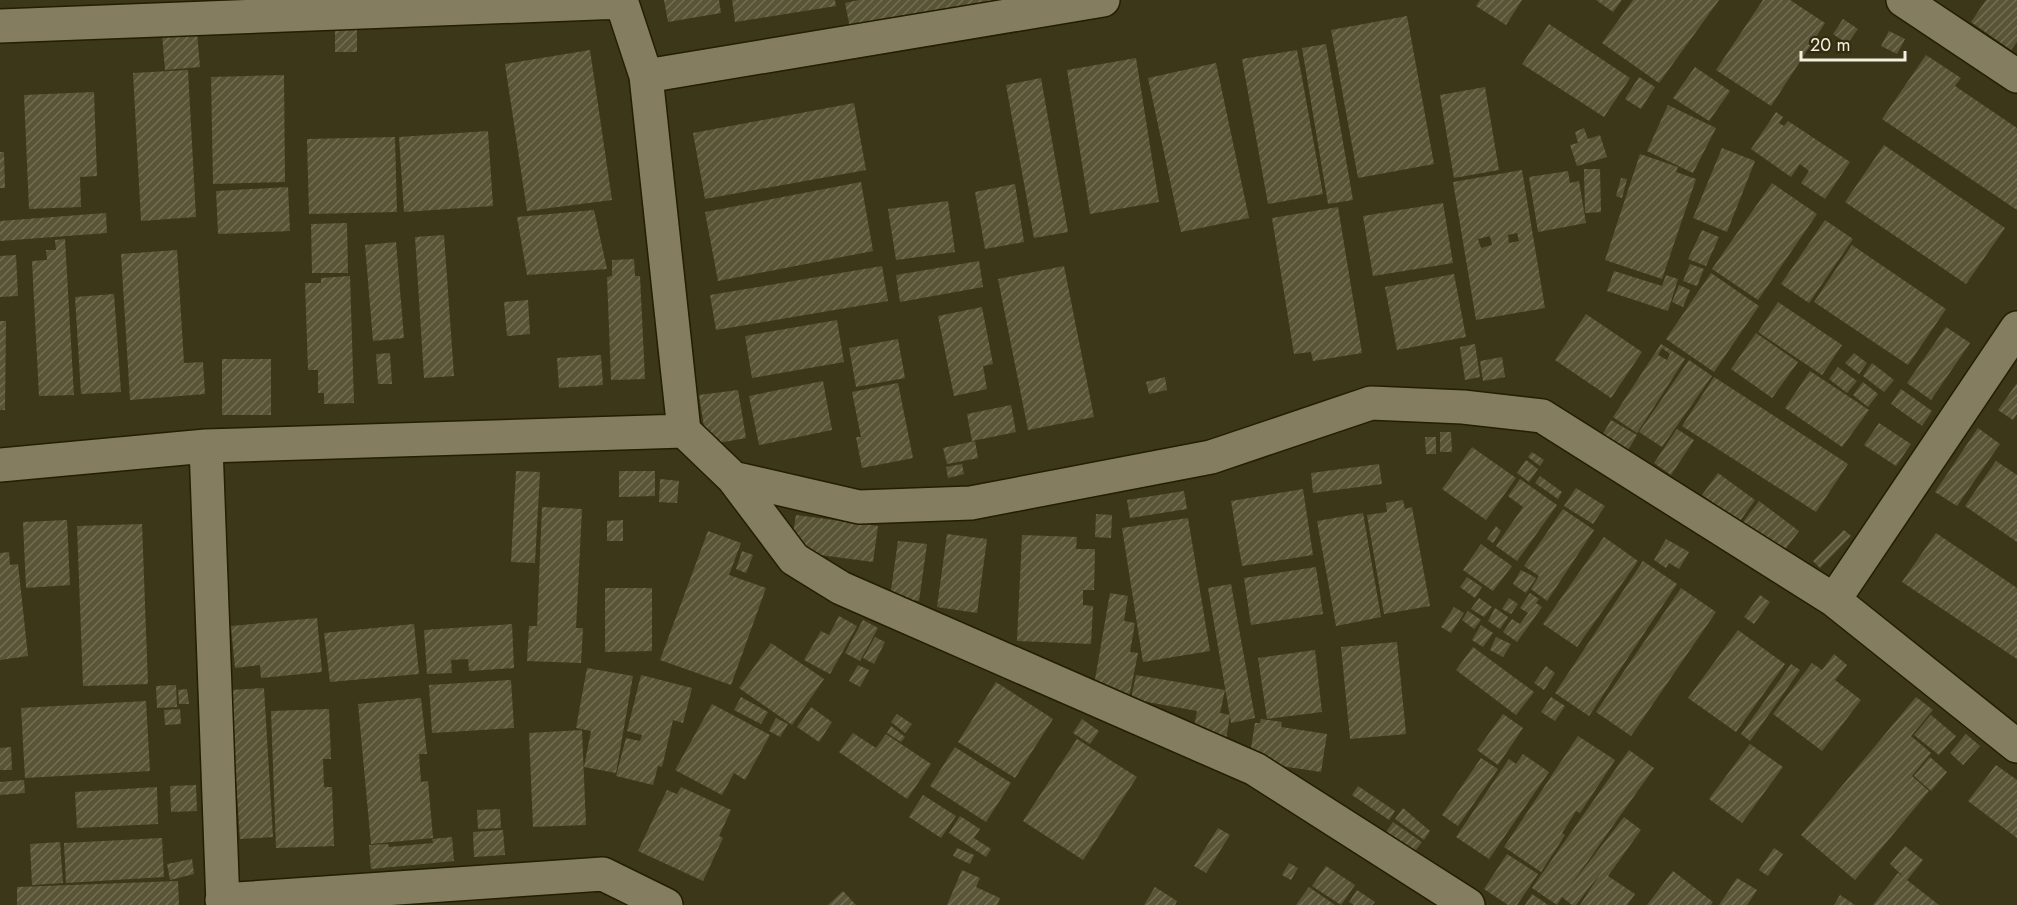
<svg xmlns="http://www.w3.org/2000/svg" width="2017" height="905" font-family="Jost,sans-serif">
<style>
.building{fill:url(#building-hatch);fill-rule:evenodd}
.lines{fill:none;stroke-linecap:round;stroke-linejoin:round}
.minor-casing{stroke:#241e02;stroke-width:36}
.minor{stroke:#847d5f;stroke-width:33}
</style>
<defs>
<pattern id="building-hatch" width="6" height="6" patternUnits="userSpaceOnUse" patternTransform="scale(1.5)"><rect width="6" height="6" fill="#5a5437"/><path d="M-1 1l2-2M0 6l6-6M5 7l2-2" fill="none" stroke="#726d54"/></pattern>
</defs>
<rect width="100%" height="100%" fill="#3d371a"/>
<path class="building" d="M 664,0 L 719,0 L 721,13 L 668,22 Z
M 732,0 L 835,0 L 836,6 L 735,22 Z
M 859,0 L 994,0 L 994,1 L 850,28 L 845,3 Z
M 1480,0 L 1522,0 L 1506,25 L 1476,6 Z
M 1596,0 L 1622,0 L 1613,12 Z
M 1633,0 L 1719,0 L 1659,83 L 1602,43 Z
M 1763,0 L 1790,0 L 1825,23 L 1771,106 L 1716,70 Z
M 1986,0 L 2017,0 L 2017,42 L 2011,50 L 1971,22 Z
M 1407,16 L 1434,164 L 1358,178 L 1331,30 Z
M 1843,19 L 1858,29 L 1847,44 L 1833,34 Z
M 335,23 L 357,23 L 357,52 L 335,52 Z
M 1549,24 L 1630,78 L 1604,117 L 1522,64 Z
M 1889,31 L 1905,39 L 1897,54 L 1881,46 Z
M 197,32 L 200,67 L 165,70 L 162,35 Z
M 1326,44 L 1353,200 L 1328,204 L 1302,48 Z
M 590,50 L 612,200 L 527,211 L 505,64 Z
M 1297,50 L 1323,194 L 1268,204 L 1242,59 Z
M 1926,55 L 1961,78 L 1955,86 L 2017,128 L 2017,210 L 1882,119 Z
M 1136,58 L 1159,202 L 1090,214 L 1067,70 Z
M 1216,63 L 1249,218 L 1181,232 L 1148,78 Z
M 1695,67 L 1730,91 L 1709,121 L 1673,98 Z
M 188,70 L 196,217 L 141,221 L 133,73 Z
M 284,75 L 285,182 L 213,184 L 211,77 Z
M 1639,77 L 1655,87 L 1641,109 L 1625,99 Z
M 1041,78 L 1068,232 L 1034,238 L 1006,85 Z
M 1485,87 L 1499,170 L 1454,178 L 1440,95 Z
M 94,92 L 97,176 L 80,177 L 81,207 L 29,209 L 24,95 Z
M 854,103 L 866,170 L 705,199 L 693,133 Z
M 1668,105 L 1716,128 L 1693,173 L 1647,151 Z
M 1776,112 L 1783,117 L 1779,123 L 1784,126 L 1788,121 L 1850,162 L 1825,199 L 1801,183 L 1809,171 L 1800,164 L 1791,177 L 1751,149 Z
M 1584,128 L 1588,139 L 1600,135 L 1607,157 L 1577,166 L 1570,145 L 1578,143 L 1575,132 Z
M 488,131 L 493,206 L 404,212 L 399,137 Z
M 395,137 L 397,212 L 309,214 L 307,139 Z
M 1884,145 L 2005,228 L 1966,284 L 1845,202 Z
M 1722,148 L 1755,161 L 1727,232 L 1693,218 Z
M 0,152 L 4,152 L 5,188 L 0,188 Z
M 1640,154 L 1678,167 L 1676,172 L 1696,179 L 1662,279 L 1605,260 Z
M 1584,169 L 1600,169 L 1601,212 L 1585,213 Z
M 1522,170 L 1545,308 L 1476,320 L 1453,182 ZM 1517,233 L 1519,241 L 1509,243 L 1508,235 ZM 1490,236 L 1492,245 L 1481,248 L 1478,239 Z
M 1568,171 L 1570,183 L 1579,181 L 1586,223 L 1538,232 L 1529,177 Z
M 1621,178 L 1627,179 L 1622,198 L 1616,196 Z
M 861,182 L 873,251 L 718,281 L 705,212 Z
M 1772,183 L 1817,214 L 1758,300 L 1712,269 Z
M 1015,184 L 1024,242 L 985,249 L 975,192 Z
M 288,187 L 290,231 L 218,234 L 216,191 Z
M 948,201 L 955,252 L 896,260 L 888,209 Z
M 1443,203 L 1453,263 L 1373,276 L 1363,216 Z
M 1338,207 L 1362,353 L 1313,361 L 1311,352 L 1294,354 L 1272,218 Z
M 594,210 L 607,269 L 527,275 L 517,217 Z
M 106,213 L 107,233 L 0,241 L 0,221 Z
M 1825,220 L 1853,239 L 1809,303 L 1781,284 Z
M 347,223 L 348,273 L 312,273 L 311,224 Z
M 1702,230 L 1719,237 L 1706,266 L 1688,259 Z
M 444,235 L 454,376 L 424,378 L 415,237 Z
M 65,239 L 74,395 L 39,396 L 32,261 L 47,260 L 46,250 L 56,250 L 55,240 Z
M 396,242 L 404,338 L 373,341 L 365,245 Z
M 1852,245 L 1946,309 L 1908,365 L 1814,302 Z
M 177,250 L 184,363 L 203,362 L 205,394 L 130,400 L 121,254 Z
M 16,255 L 18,296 L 0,297 L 0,256 Z
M 634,259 L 635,276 L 640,276 L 645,379 L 611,380 L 607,277 L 612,276 L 612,260 Z
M 979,261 L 983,287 L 900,302 L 896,275 Z
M 1690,264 L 1704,269 L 1697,286 L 1683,281 Z
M 882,266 L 888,301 L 716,330 L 710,295 Z
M 1064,266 L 1094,417 L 1028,430 L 998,279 Z
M 1614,271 L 1662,286 L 1666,275 L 1678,279 L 1668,311 L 1607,291 Z
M 1711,273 L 1759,306 L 1714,372 L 1666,339 Z
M 1454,274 L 1466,337 L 1397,350 L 1385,287 Z
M 350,276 L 354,403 L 324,404 L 324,393 L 318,393 L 318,370 L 308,370 L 305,283 L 321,283 L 321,278 Z
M 1679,285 L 1690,290 L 1683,307 L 1672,302 Z
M 114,294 L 121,392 L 81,394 L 75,297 Z
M 528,300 L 530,334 L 507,336 L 504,302 Z
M 1778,302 L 1842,345 L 1822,375 L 1758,332 Z
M 982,307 L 993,364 L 983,366 L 987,389 L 954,396 L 938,316 Z
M 1586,314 L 1642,352 L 1611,398 L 1555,360 Z
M 837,320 L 844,362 L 752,378 L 745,336 Z
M 0,321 L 6,321 L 5,410 L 0,410 Z
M 1946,327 L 1970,343 L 1931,400 L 1907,383 Z
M 1756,333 L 1798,362 L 1772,398 L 1731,369 Z
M 898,339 L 905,378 L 856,387 L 849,348 Z
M 1475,344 L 1480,377 L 1465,380 L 1460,347 Z
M 1661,344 L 1685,359 L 1637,433 L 1613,417 ZM 1662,348 L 1670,354 L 1667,360 L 1658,355 Z
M 390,353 L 392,384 L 378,384 L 376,354 Z
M 1854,353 L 1867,363 L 1859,374 L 1845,363 Z
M 601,355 L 603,385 L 559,388 L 557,358 Z
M 1502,357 L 1505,377 L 1483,381 L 1480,361 Z
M 222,359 L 271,359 L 271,415 L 222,415 Z
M 1689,360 L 1712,376 L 1662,447 L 1639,432 Z
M 1872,363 L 1894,380 L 1884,392 L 1863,376 Z
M 1838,367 L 1857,381 L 1847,393 L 1829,379 Z
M 1810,371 L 1869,410 L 1842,447 L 1785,408 Z
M 1165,377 L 1167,390 L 1149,394 L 1146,382 Z
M 1714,377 L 1848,464 L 1816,512 L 1682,426 Z
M 823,381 L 832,430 L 759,445 L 749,396 Z
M 1863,382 L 1878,394 L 1868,407 L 1853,395 Z
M 898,383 L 913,458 L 862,468 L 856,437 L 861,437 L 852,392 Z
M 2017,383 L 2017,414 L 2013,420 L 1998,410 Z
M 1901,389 L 1932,411 L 1922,426 L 1891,404 Z
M 738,390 L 746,438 L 707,445 L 699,395 Z
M 1011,405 L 1016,432 L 972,441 L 967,414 Z
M 1611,420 L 1637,435 L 1627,452 L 1601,437 Z
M 1879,423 L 1911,444 L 1896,466 L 1864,445 Z
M 1978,428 L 2000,444 L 1957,506 L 1935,492 Z
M 1677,429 L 1694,440 L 1671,475 L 1654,463 Z
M 1440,432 L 1451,432 L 1452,452 L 1440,452 Z
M 1425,437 L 1436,437 L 1436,454 L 1426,454 Z
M 975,441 L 978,458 L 947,464 L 943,448 Z
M 1472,447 L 1516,478 L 1486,520 L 1442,489 Z
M 1532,452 L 1544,460 L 1540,466 L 1528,457 Z
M 1526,460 L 1538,469 L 1529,482 L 1517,473 Z
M 1996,461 L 2017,475 L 2017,542 L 1965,506 Z
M 962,464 L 964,474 L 948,478 L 946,467 Z
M 1379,464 L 1382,484 L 1313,493 L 1311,473 Z
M 516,471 L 540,472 L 535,563 L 511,562 Z
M 619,471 L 655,471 L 655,496 L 619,497 Z
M 1718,473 L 1755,500 L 1740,521 L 1702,495 Z
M 1540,476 L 1562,492 L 1558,499 L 1535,483 Z
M 660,479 L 679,481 L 677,503 L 659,502 Z
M 1520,479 L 1557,505 L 1517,561 L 1496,546 L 1523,507 L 1508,496 Z
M 1576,488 L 1605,506 L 1593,524 L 1564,506 Z
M 1303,489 L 1313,555 L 1242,566 L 1231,501 Z
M 1184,491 L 1187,509 L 1130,518 L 1127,500 Z
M 1403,500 L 1405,509 L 1412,507 L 1430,606 L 1384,614 L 1367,515 L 1387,512 L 1386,503 Z
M 1759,501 L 1799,531 L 1784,551 L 1743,522 Z
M 542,507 L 582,509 L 576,628 L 583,628 L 581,663 L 527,661 L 529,626 L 537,626 Z
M 1563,509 L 1594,530 L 1547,601 L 1531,589 L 1539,576 L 1524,566 Z
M 1363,513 L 1381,617 L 1336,626 L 1317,521 Z
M 1096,514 L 1112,515 L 1111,538 L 1095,537 Z
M 796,515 L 878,526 L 873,562 L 790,551 Z
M 1188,518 L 1210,651 L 1143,662 L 1122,528 Z
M 67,520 L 70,585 L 26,588 L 23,522 Z
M 623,520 L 623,541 L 607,541 L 607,521 Z
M 142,524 L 148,684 L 83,686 L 77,526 Z
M 1496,526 L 1501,531 L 1493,543 L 1487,539 Z
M 1844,530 L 1851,536 L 1820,568 L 1813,561 Z
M 708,531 L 741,543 L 729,575 L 766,588 L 731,685 L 660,660 Z
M 1936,533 L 2017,588 L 2017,659 L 1902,582 Z
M 947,534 L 987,539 L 977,613 L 937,607 Z
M 1022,535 L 1077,537 L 1076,549 L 1095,549 L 1094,590 L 1083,590 L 1083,605 L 1093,606 L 1091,644 L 1017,641 Z
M 1604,537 L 1638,561 L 1577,647 L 1543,624 Z
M 1666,539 L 1689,552 L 1679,569 L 1669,563 L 1666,568 L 1654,560 Z
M 898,541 L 927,544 L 919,601 L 890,597 Z
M 1481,544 L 1512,566 L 1493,591 L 1463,570 Z
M 742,551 L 753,555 L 746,573 L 736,569 Z
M 9,552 L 10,565 L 18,564 L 28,656 L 0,660 L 0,553 Z
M 1643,561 L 1677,584 L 1589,716 L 1555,693 Z
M 1316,567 L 1323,614 L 1251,625 L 1244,578 Z
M 1521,570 L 1536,578 L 1526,593 L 1513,584 Z
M 1467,577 L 1482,587 L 1475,598 L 1460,587 Z
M 1231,584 L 1255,718 L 1231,723 L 1208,588 Z
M 605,588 L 652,588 L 652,651 L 605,652 Z
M 1681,588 L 1716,612 L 1631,736 L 1596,712 Z
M 1110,593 L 1128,596 L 1124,621 L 1135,623 L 1130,652 L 1138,653 L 1129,698 L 1093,691 Z
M 1530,593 L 1539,599 L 1536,603 L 1542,607 L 1517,642 L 1503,632 L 1512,619 L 1520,624 L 1528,613 L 1520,608 Z
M 1760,595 L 1770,602 L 1754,624 L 1744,617 Z
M 1479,598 L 1492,607 L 1484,617 L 1471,609 Z
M 1509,598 L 1518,604 L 1511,614 L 1502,609 Z
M 1454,607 L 1464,613 L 1451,633 L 1441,627 Z
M 1495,608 L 1508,617 L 1500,629 L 1488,621 Z
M 1468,611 L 1481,620 L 1474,629 L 1462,620 Z
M 839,616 L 857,626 L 830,674 L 804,660 L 821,631 L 829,635 Z
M 317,618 L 322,672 L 261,678 L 260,665 L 235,668 L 231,626 Z
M 863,620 L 878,628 L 860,661 L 845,653 Z
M 414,624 L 419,674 L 330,682 L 324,633 Z
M 512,624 L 514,668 L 469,671 L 468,659 L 451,660 L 452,673 L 427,674 L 424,630 Z
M 1481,625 L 1493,633 L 1483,647 L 1472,640 Z
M 1738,630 L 1785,664 L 1736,732 L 1688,698 Z
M 875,637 L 885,642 L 874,664 L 863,658 Z
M 1496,637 L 1511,644 L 1503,657 L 1490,650 Z
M 1397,642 L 1406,734 L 1350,739 L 1341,647 Z
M 771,643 L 824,679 L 792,725 L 739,688 Z
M 1473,647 L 1534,692 L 1516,715 L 1456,670 Z
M 1315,650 L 1322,712 L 1267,719 L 1258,658 Z
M 1834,654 L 1847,665 L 1835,680 L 1861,700 L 1822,751 L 1773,714 L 1812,663 L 1822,670 Z
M 1791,664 L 1800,670 L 1750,741 L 1741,734 Z
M 858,665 L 869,670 L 860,687 L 849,681 Z
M 1546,666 L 1555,673 L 1544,690 L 1534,683 Z
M 587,668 L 633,676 L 616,773 L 584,767 L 591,731 L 576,728 Z
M 641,675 L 692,688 L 683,723 L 673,720 L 662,767 L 658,766 L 653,785 L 616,776 L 626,738 L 640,741 L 642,735 L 627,731 Z
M 1136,675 L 1225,690 L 1220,713 L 1230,715 L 1225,745 L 1192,740 L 1197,711 L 1131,699 Z
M 511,680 L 514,728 L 432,733 L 429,685 Z
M 996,682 L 1053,719 L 1015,778 L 958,742 Z
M 176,685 L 177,707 L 157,708 L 156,686 Z
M 264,688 L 273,837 L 240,839 L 230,690 Z
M 187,689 L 189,704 L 179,704 L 178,690 Z
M 741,697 L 768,712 L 761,724 L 734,710 Z
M 1551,697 L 1565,706 L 1555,721 L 1541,712 Z
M 1916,697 L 1933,710 L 1911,736 L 1931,753 L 1912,776 L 1929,791 L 1855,880 L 1801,835 Z
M 421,698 L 427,754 L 419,754 L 421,782 L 428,781 L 433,838 L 371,844 L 358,704 Z
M 146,701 L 150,771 L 25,778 L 21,708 Z
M 712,704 L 770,735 L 745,780 L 734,773 L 722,795 L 675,770 Z
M 811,707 L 832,722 L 819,742 L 797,727 Z
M 180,709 L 181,724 L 165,725 L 164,710 Z
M 329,709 L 331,759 L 323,759 L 324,787 L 332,787 L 334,846 L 276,848 L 271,711 Z
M 897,714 L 912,724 L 905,733 L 891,722 Z
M 1503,714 L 1523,728 L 1498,765 L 1477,750 Z
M 1931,715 L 1956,736 L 1939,755 L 1914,735 Z
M 776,718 L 788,724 L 780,737 L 769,731 Z
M 1082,719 L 1099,731 L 1090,744 L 1073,733 Z
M 1261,719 L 1282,722 L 1281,727 L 1327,734 L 1321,772 L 1249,761 L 1255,723 L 1260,723 Z
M 891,726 L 905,737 L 901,742 L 887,733 Z
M 582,730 L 586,825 L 533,827 L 529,733 Z
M 853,733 L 876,748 L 886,734 L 931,764 L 907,799 L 839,752 Z
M 1966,734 L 1980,746 L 1963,765 L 1950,753 Z
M 1578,736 L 1615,760 L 1580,813 L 1576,811 L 1562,833 L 1565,835 L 1541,872 L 1504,847 Z
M 1077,739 L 1137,777 L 1083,860 L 1023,821 Z
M 1750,744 L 1783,767 L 1742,823 L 1709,799 Z
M 11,747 L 12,770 L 0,770 L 0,748 Z
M 955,747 L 1011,783 L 986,822 L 930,786 Z
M 1629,750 L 1654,768 L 1568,889 L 1624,817 L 1641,830 L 1608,876 L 1635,894 L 1627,905 L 1580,905 L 1602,871 L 1576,905 L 1572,905 L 1562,897 L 1557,905 L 1532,888 Z
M 1523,754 L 1549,772 L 1489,859 L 1456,837 L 1509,759 L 1516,764 Z
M 1930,757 L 1947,772 L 1931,791 L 1914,776 Z
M 1481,758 L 1498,769 L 1458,826 L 1442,815 Z
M 1996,765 L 2017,780 L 2017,838 L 1968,801 Z
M 24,780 L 25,793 L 0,795 L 0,782 Z
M 196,785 L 197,811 L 171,812 L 170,786 Z
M 1358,786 L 1395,811 L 1389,820 L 1352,795 Z
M 157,787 L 158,824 L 77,828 L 75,792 Z
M 681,787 L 731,810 L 719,836 L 723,838 L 703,881 L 638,851 L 667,790 L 677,794 Z
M 923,795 L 956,816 L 941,838 L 909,817 Z
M 1403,808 L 1430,831 L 1424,840 L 1395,819 Z
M 500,809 L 501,828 L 478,829 L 477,810 Z
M 960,816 L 980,829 L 974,838 L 991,849 L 986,857 L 949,833 Z
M 1393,822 L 1422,842 L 1410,858 L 1382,838 Z
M 1218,828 L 1230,835 L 1206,873 L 1194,866 Z
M 503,830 L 505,855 L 474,857 L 473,832 Z
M 452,837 L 454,861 L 371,869 L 369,845 L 388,844 L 389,847 L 433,843 L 432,839 Z
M 162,838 L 164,877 L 66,883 L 64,843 Z
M 60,842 L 63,883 L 32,885 L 30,844 Z
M 1905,846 L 1923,860 L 1907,880 L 1939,905 L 1873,905 L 1898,873 L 1904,877 L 1890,864 Z
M 957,848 L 974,855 L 970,864 L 953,856 Z
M 1774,848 L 1783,854 L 1768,876 L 1759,870 Z
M 1507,854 L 1538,874 L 1517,905 L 1508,905 L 1484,889 Z
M 192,859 L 194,874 L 170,880 L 167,864 Z
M 1289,863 L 1298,868 L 1291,880 L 1282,875 Z
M 1326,866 L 1355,885 L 1341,905 L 1312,886 Z
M 962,870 L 980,878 L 976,887 L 1000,898 L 997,905 L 947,905 Z
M 1673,871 L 1713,902 L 1711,905 L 1647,905 Z
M 1737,878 L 1757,890 L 1747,905 L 1719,905 Z
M 178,881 L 179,905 L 17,905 L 17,887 Z
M 1155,887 L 1177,901 L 1175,905 L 1144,905 Z
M 1309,887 L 1335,905 L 1296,905 Z
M 1357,890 L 1375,902 L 1372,905 L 1354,905 L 1349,902 Z
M 843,891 L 856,905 L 828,905 Z
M 1532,894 L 1548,905 L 1525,905 Z
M 1840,895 L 1855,905 L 1834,905 Z"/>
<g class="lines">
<defs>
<path id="minor" d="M 621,0 L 646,76 L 684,431
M 1903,0 L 2017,76
M 0,26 L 622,2
M 646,76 L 1103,0
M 206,446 L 223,905
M 0,465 L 206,446 L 684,431 L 733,478 L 794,559 L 841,588 L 1255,769 L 1468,905
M 733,478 L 859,507 L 971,503 L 1211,457 L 1371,403 L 1463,407 L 1542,416 L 1834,600 L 2017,746
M 1834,600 L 2017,328
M 222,900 L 603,874 L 666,905"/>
</defs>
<use href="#minor" class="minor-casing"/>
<use href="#minor" class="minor"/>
</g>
<path d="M1801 51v9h104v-9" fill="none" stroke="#f3efde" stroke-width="3"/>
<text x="1810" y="51" font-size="18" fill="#f3efde" stroke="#332c10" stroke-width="4.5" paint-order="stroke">20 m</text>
</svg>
